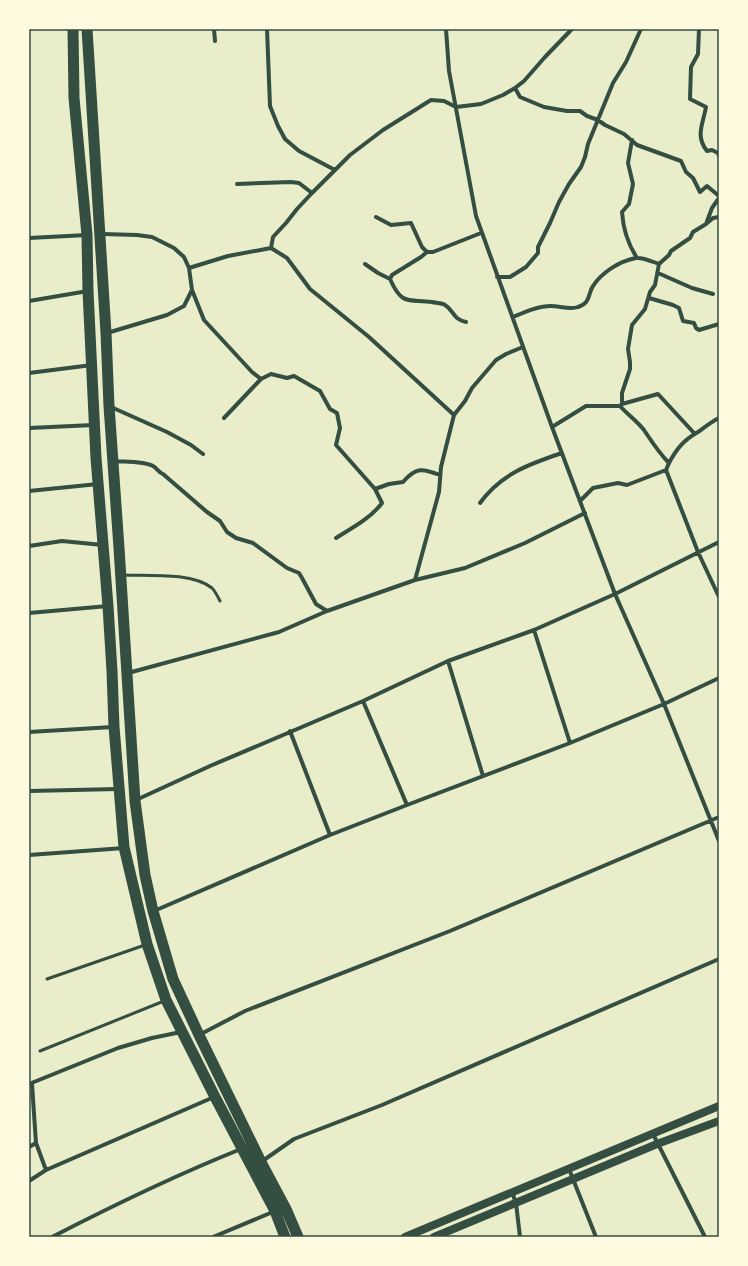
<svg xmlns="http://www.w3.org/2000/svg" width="748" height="1266" font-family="Overpass,sans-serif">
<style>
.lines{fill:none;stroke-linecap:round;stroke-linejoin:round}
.service{stroke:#344e41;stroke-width:3}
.minor{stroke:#344e41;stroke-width:4}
.secondary{stroke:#344e41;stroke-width:8}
.trunk{stroke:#344e41;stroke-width:11}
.neatline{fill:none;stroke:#344e41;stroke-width:1.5}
</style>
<rect width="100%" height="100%" fill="#e9edc9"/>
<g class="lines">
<path class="service" d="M 123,575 C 148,576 192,572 212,588 C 215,591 218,597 220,601
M 47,979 L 145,945
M 40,1051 L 164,1001"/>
<path class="minor" d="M 214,29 L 215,41
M 267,29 L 270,106 L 278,126 L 285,139 L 299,151 L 335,170 L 312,193 L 297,209 L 286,223 L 273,237 L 271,248
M 446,29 L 449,71 L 476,216 L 552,427 L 615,594 L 664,704 L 719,841
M 699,29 L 698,54 L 691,67 L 690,99 L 706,107 C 703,124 695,136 707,151 L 712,150 L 718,153 L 719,156
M 515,88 L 520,97 L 544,107 L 567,111 L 580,111 L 587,116 L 598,120 L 605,125 L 624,134 L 637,145 L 681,161 L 686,172 L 693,178 L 700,192 L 707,186 L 719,196
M 632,140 L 628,163 L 633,184 L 629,204 L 622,212 C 623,229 628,244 637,258
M 335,170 L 350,155 L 383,130 L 431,100 L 444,101 L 456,107 L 481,104 L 503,95 L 515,88 L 524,81 L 545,57 L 572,29
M 237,184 L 291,182 L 299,183 L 312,193
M 376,217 L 391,225 L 411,223 L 422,247 L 427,252 L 433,252 L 481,233
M 706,224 L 713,218 L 719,217
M 102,234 L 137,235 L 152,237 L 174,248 L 184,257 L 189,268 L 192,290 L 204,320 L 252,372 L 261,379 L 271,374 L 287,378 L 294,376 L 320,391 L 330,409 L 337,413 L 340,428 L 336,445 L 375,489
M 29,238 L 87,235
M 427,252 L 421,257 L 392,275 L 390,279 C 402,306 408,299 432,302 C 436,303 442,303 445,305 C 454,310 452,319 466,322
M 365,264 L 378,273 L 390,279
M 189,268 L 228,256 L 271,248 L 287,258 L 310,289 L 369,337 L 454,415
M 658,273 L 692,288 L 713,294
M 497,277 L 510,277 L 526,267 L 538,253 L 538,247 L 550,223 L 559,202 L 569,184 L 581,167 L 585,157 L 588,144 L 613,83 L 626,62 L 641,29
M 649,298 L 673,305 L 679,308 L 683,321 L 694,323 L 696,328 L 699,330 L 719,324
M 29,301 L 88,291
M 513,317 C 525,312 538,306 551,306 C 559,306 570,310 578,307 C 591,303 588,293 593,286 C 602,272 620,261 636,258 C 643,257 653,262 659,264 L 669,255 L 671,251 L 690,238 L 693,232 L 706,224 L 712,208 L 719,198
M 107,333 L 167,315 L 184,306 L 192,290
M 29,373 L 92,365
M 622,404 L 658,394 L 694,433
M 620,406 L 622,404 L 622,393 L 630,369 L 630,362 L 628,349 L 632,325 L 645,309 L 650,292 L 655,285 L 659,264
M 111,407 L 167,432 L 191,445 L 203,454
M 224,418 L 261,379
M 552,427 L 586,406 L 620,406 C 627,414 637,421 644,430 C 652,442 659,453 669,463 L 666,470 L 698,552 L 719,597
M 29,428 L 94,425
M 114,461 C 124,462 144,461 153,466 C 157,468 158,472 163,474 L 207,512 L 220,521 L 227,532 L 236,538 L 253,543 L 287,568 L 299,573 L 302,578 L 316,604 L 327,611
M 669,463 C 677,448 684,440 698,432 C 705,427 711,422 719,418
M 29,491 L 98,484
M 580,501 L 593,488 L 618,483 L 627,485 L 666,470
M 480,503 C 501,474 529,464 562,453
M 336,538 C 352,528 371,518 382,503 L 375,489 L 389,484 L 403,482 C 416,467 422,468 440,475
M 29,546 L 62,541 L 103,545
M 415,580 L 439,492 L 441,467 L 454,415 L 465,401 L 472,388 L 496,360 L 506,354 L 523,347
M 29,613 L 108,606
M 534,630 L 570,743
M 448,661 L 483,776
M 128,673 L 279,632 L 327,611 L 415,580 L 465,568 L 525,543 L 585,513
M 363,701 L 407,805
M 290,731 L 330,835
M 29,732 L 113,727
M 29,791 L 118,789
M 136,800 L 210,766 L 363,701 L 448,661 L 534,630 L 615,594 L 719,542
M 29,855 L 124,848
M 154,911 L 330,835 L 407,805 L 570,743 L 664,704 L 719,678
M 199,1035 L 245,1011 L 450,931 L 719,817
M 29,1084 L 118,1048 L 152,1038 L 181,1032
M 32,1084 L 36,1143 L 46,1170
M 653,1134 L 705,1237
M 29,1147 L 36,1143
M 261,1162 L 294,1139 L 382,1105 L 719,959
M 569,1169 L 596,1237
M 29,1181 L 46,1170 L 214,1097
M 512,1192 L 516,1203 L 520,1237
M 52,1237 C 114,1205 176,1175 241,1149
M 213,1237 L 275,1211"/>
<path class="secondary" d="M 405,1237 L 719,1106
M 434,1237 L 657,1144 L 719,1121"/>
<path class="trunk" d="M 73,29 L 74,98 L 87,235 L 88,291 L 96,458 L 108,606 L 112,671 L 114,727 L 124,847 L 147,944 L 166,1000 L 215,1097 L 275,1211 L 285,1237
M 87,29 L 106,333 L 109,406 L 119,548 L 135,801 L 145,875 L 153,911 L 173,979 L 199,1035 L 261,1162 L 286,1209 L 298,1237"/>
</g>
<rect width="748" height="1266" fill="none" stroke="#fefae0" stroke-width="60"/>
<rect x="30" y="30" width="688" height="1206" class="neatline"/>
</svg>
